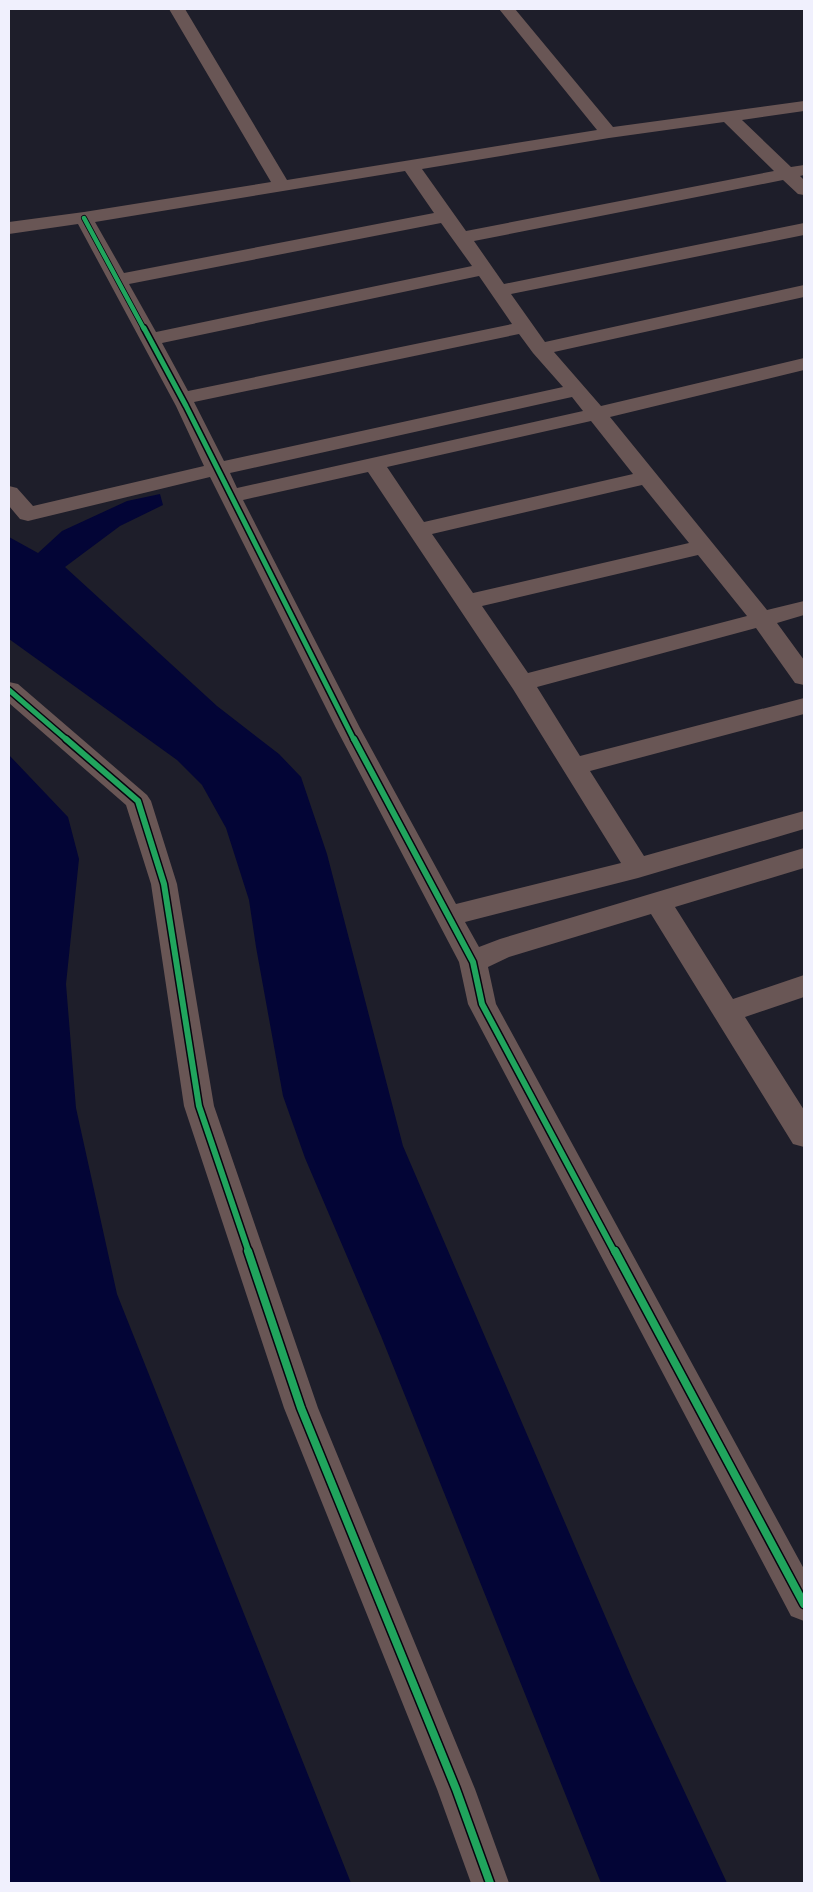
<svg xmlns="http://www.w3.org/2000/svg" width="813" height="1892" font-family="Merriweather,serif">
<style>
.water{fill:#030536}
.lines{fill:none;stroke-linecap:round;stroke-linejoin:round}
.minor{fill:#695655;fill-rule:evenodd}
.cycleway-far3-casing{stroke:#06060f;stroke-width:6}
.cycleway-far2-casing{stroke:#06060f;stroke-width:8}
.cycleway-far1-casing{stroke:#06060f;stroke-width:9}
.cycleway-casing{stroke:#06060f;stroke-width:11}
.cycleway-far3{stroke:#20a55d;stroke-width:4.5}
.cycleway-far2{stroke:#20a55d;stroke-width:5}
.cycleway-far1{stroke:#20a55d;stroke-width:6}
.cycleway{stroke:#20a55d;stroke-width:8}
</style>
<rect width="100%" height="100%" fill="#1e1e2a"/>
<path class="water" d="M 160,494 L 163,505 L 120,526 L 65,567 L 217,706 L 279,754 L 301,777 L 327,854 L 403,1146 L 633,1681 L 727,1883 L 601,1883 L 381,1336 L 305,1158 L 283,1096 L 256,947 L 249,900 L 226,828 L 202,785 L 177,760 L 9,639 L 9,537 L 38,553 L 62,531 L 127,501 Z
M 9,755 L 68,817 L 79,859 L 66,984 L 76,1108 L 117,1294 L 351,1883 L 9,1883 Z"/>
<g class="lines">
<path class="minor" d="M 169,9 L 185,9 L 287,180 L 597,130 L 499,9 L 515,9 L 613,127 L 804,101 L 804,111 L 742,120 L 791,167 L 804,165 L 804,175 L 800,176 L 804,180 L 804,195 L 798,194 L 783,180 L 474,241 L 504,284 L 804,223 L 804,235 L 511,294 L 545,342 L 804,285 L 804,297 L 554,352 L 601,406 L 804,358 L 804,370 L 610,417 L 767,610 L 804,601 L 804,615 L 777,623 L 804,660 L 804,685 L 795,683 L 756,628 L 537,687 L 580,756 L 804,698 L 804,714 L 590,771 L 644,856 L 804,811 L 804,829 L 638,878 L 465,922 L 479,947 L 500,939 L 804,848 L 804,868 L 675,907 L 733,999 L 804,975 L 804,997 L 745,1017 L 804,1110 L 804,1147 L 793,1144 L 651,914 L 509,957 L 488,967 L 496,1004 L 804,1569 L 804,1621 L 791,1616 L 468,1004 L 459,962 L 336,728 L 210,477 L 28,521 L 20,519 L 9,506 L 9,486 L 17,488 L 33,506 L 204,466 L 176,406 L 78,224 L 9,234 L 9,222 L 84,212 L 271,182 ZM 724,122 L 774,171 L 466,231 L 422,169 L 609,138 ZM 405,171 L 434,213 L 124,273 L 95,222 ZM 441,223 L 472,266 L 156,332 L 129,284 ZM 479,276 L 512,324 L 188,391 L 162,343 ZM 519,334 L 533,353 L 563,387 L 224,461 L 194,402 ZM 572,397 L 583,411 L 237,488 L 230,473 ZM 591,421 L 633,474 L 424,522 L 387,467 ZM 368,472 L 513,689 L 621,863 L 456,904 L 360,728 L 243,500 ZM 642,485 L 689,543 L 473,593 L 432,534 ZM 698,555 L 747,616 L 528,673 L 482,606 Z
M 9,682 L 18,684 L 147,795 L 151,801 L 177,884 L 214,1106 L 318,1408 L 475,1789 L 509,1883 L 471,1883 L 437,1789 L 284,1408 L 184,1106 L 151,884 L 126,805 L 9,703 Z"/>
<defs>
<path id="cycleway-far3" d="M 84,218 L 144,329"/>
<path id="cycleway-far2" d="M 144,328 L 186,406 L 354,740
M 9,690 L 67,740"/>
<path id="cycleway-far1" d="M 66,739 L 138,801 L 164,884 L 199,1106 L 249,1253
M 354,739 L 473,962 L 482,1004 L 615,1253"/>
<path id="cycleway" d="M 248,1251 L 301,1408 L 456,1789 L 490,1883
M 615,1251 L 804,1604"/>
</defs>
<use href="#cycleway-far3" class="cycleway-far3-casing"/>
<use href="#cycleway-far2" class="cycleway-far2-casing"/>
<use href="#cycleway-far1" class="cycleway-far1-casing"/>
<use href="#cycleway" class="cycleway-casing"/>
<use href="#cycleway-far3" class="cycleway-far3"/>
<use href="#cycleway-far2" class="cycleway-far2"/>
<use href="#cycleway-far1" class="cycleway-far1"/>
<use href="#cycleway" class="cycleway"/>
</g>
<rect width="813" height="1892" fill="none" stroke="#f0f0fd" stroke-width="20"/>
</svg>
